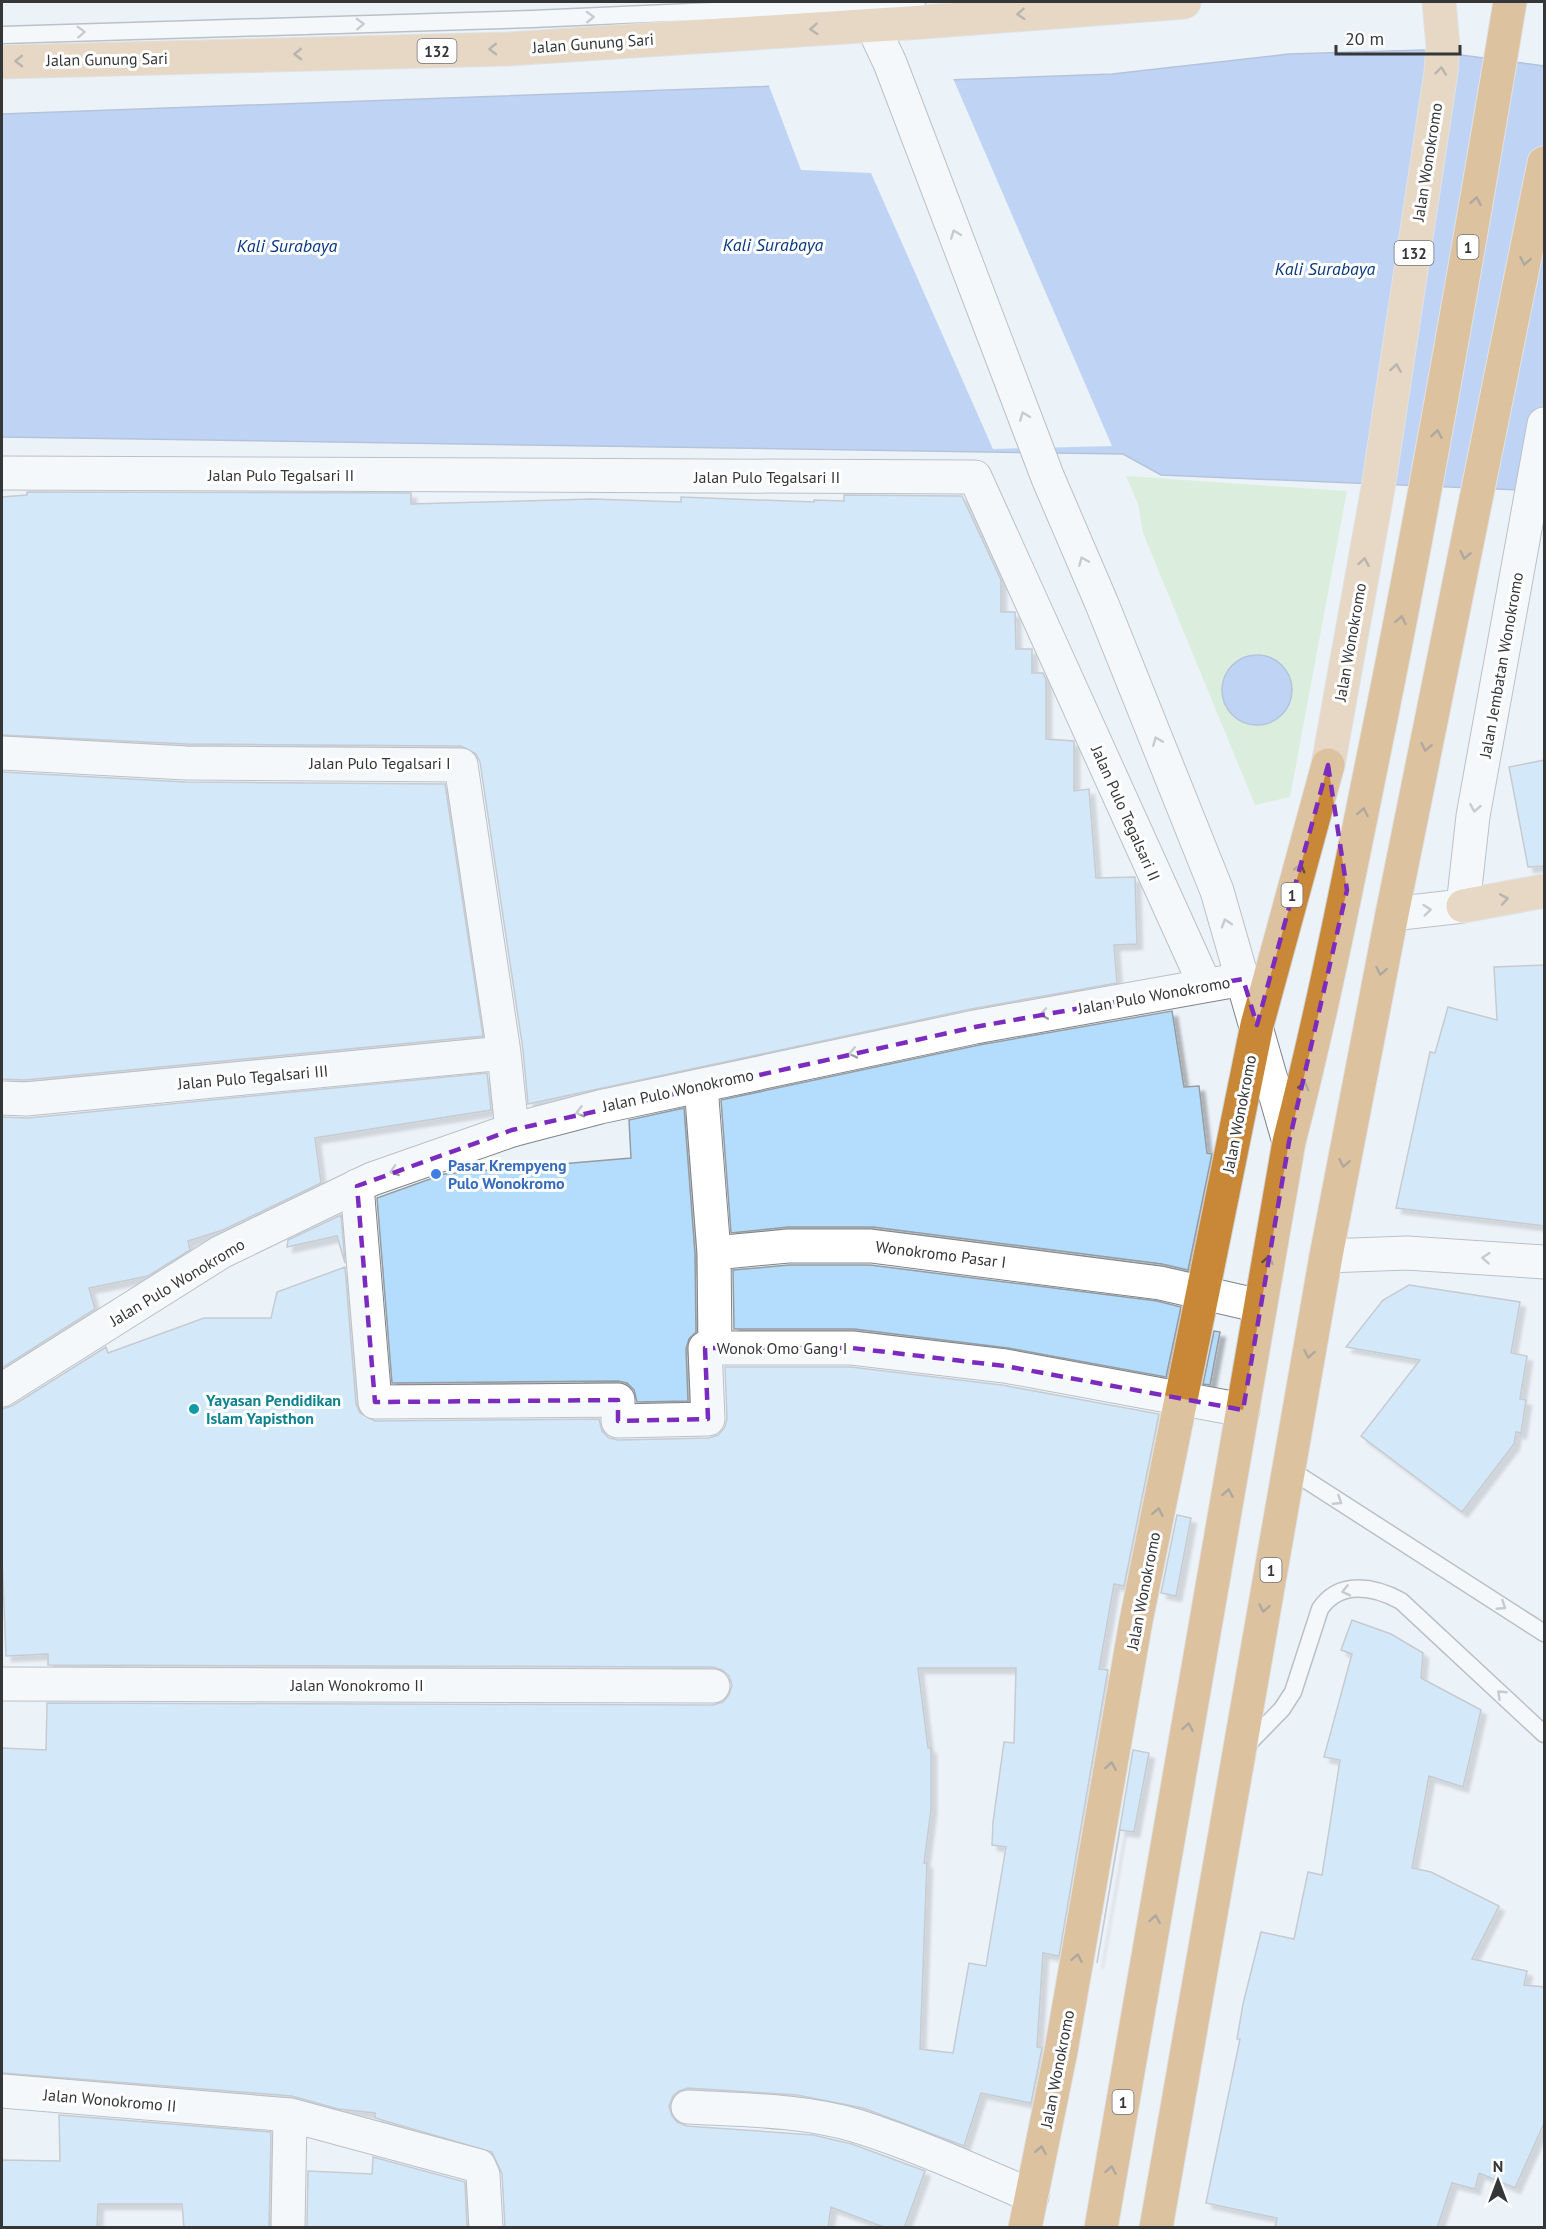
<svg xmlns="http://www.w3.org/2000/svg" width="1546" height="2229" font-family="'PT Sans',sans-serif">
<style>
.green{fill:#c5e9bc}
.water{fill:#88b0ef;stroke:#6f8bb8;stroke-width:1.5}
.pier{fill:#ecf3f8}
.building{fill:#b4ddfd;stroke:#969ca1;stroke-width:1.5;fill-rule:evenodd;filter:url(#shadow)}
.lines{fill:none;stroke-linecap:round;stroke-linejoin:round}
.lane-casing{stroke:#7e8489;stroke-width:19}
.street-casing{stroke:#7e8489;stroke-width:35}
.secondary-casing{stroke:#7e8489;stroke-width:35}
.primary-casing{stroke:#cecfcf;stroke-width:35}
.highway-casing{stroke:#cecfcf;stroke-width:35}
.lane{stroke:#fff;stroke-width:16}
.street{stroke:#fff;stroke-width:33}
.secondary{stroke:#fff;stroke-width:33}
.primary{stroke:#dfb887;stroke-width:33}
.highway{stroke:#c98837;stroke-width:33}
.oneway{stroke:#786a58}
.oneway2{stroke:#9a9a9c}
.oneway3{stroke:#614f38}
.marked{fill:none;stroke:#7b2cbf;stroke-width:4.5;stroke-dasharray:12 8;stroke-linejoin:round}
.shop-dot{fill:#3f7fe0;stroke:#fff;stroke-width:2}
.culture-dot{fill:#0f9aa8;stroke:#fff;stroke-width:2}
.labels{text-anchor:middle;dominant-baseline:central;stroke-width:6;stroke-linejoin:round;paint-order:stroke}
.shield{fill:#fff;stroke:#717274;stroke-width:1.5}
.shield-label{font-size:15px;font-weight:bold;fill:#343638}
.street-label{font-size:16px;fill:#343638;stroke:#fff}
.shop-label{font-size:16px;font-weight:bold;fill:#366cbe;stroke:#fff;text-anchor:start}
.culture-label{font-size:16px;font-weight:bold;fill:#0d838f;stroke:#fff;text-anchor:start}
.water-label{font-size:18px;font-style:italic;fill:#073780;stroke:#fff}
</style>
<defs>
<filter id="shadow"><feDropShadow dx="5.5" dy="5.5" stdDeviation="1.5" flood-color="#0004"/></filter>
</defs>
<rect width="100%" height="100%" fill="#ecf3f8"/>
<path class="green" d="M 1126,476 L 1347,491 L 1290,797 L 1255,805 L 1143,533 L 1138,504 Z"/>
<path class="water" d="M 1423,50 L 1544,66 L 1544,491 L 1161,475 L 1123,454 L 2,437 L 2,114 L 1112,74 L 1289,54 Z
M1222 690a35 35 0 1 1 70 0a35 35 0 1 1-70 0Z"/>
<path class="pier" d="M 952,76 L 1112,446 L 993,449 L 871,173 L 801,170 L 768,83 Z"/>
<path class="building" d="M 27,492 L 411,493 L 411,504 L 592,499 L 681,502 L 681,497 L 814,502 L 814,500 L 844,501 L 844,495 L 962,496 L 1001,580 L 1001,612 L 1015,612 L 1016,649 L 1032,649 L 1032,673 L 1043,673 L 1046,680 L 1046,739 L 1074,741 L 1074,791 L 1089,789 L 1096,878 L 1135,877 L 1137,944 L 1114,945 L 1117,983 L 971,1009 L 528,1104 L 523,1050 L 480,762 L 476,754 L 461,746 L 187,744 L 2,735 L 2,497 L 27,495 Z
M 1545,760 L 1545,866 L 1528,867 L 1509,767 Z
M 2,772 L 186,782 L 445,784 L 483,1036 L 25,1080 L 2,1079 Z
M 1545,965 L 1545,1226 L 1396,1208 L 1430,1052 L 1435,1053 L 1448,1007 L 1497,1020 L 1494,967 Z
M 1172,1011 L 1184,1087 L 1199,1086 L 1207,1153 L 1212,1154 L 1188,1270 L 1162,1264 L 873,1227 L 788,1227 L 731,1233 L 721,1100 L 979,1045 Z
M 487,1073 L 491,1110 L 315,1138 L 321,1183 L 223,1230 L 188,1241 L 190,1250 L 148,1276 L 89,1288 L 95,1309 L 2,1368 L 2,1117 L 28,1118 Z
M 684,1108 L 695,1254 L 696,1332 L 689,1339 L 686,1349 L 688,1401 L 637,1402 L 634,1390 L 627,1383 L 618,1381 L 392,1383 L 377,1198 L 444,1174 L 631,1158 L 629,1120 Z
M 341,1215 L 345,1263 L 337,1236 L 287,1247 L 288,1240 Z
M 789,1265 L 870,1265 L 1157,1301 L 1181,1307 L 1166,1377 L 1008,1348 L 854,1329 L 734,1329 L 733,1270 Z
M 345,1267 L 356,1404 L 360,1413 L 375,1421 L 599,1419 L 602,1431 L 609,1438 L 618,1440 L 709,1438 L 718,1435 L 725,1427 L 727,1419 L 725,1367 L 851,1367 L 1002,1385 L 1159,1414 L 1124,1586 L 1114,1584 L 1099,1669 L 1108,1670 L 1106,1681 L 1059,1956 L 1043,1953 L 1037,2047 L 1042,2048 L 1031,2103 L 981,2093 L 964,2146 L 863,2108 L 797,2095 L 688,2088 L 679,2091 L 673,2096 L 669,2106 L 672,2116 L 677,2122 L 687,2126 L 813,2135 L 852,2144 L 925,2171 L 904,2228 L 886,2228 L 831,2207 L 828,2228 L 505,2228 L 502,2174 L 492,2152 L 375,2118 L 375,2113 L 338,2109 L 292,2096 L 2,2073 L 2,1748 L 46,1750 L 47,1703 L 713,1705 L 723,1702 L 729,1695 L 732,1685 L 729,1676 L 722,1670 L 713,1667 L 48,1665 L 48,1654 L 6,1656 L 2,1555 L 2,1409 L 12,1406 L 106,1347 L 108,1353 L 204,1318 L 271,1318 L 277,1292 ZM 918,1668 L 1016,1668 L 1014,1743 L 1004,1742 L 993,1822 L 992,1845 L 1006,1847 L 986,1966 L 969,1963 L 953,2053 L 920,2049 L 927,1863 L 924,1863 L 931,1810 L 931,1748 L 928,1748 Z
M 1409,1285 L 1520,1302 L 1511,1353 L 1527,1356 L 1520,1399 L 1526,1400 L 1521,1433 L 1516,1432 L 1514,1444 L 1462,1512 L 1361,1436 L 1420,1360 L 1346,1347 L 1383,1300 Z
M 1214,1331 L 1220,1332 L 1210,1385 L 1203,1384 Z
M 1177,1515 L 1191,1518 L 1176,1596 L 1161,1593 Z
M 1352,1620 L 1391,1634 L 1423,1653 L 1421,1678 L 1481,1710 L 1463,1787 L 1429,1776 L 1412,1868 L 1431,1872 L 1499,1906 L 1472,1959 L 1527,1971 L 1524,1985 L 1545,1987 L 1545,2121 L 1515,2188 L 1479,2173 L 1475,2189 L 1452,2183 L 1437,2228 L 1275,2228 L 1277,2218 L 1206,2203 L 1240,2039 L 1237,2039 L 1243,2004 L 1261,1932 L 1294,1939 L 1308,1872 L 1322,1875 L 1340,1760 L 1324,1757 L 1352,1654 L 1341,1650 Z
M 1133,1750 L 1149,1753 L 1134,1832 L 1120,1830 L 1097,1963 Z
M 59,2115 L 271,2132 L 269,2228 L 184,2228 L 182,2204 L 98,2204 L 97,2228 L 2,2228 L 2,2160 L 60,2161 Z
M 373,2157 L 465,2182 L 467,2228 L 307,2228 L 308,2171 L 372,2174 Z"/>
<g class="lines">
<defs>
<path id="lane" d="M 2,35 L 532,19 L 917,2
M 1289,1469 L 1544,1633
M 1244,1748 L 1282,1709 L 1293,1692 L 1320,1609 C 1339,1580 1374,1586 1401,1601 L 1544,1734"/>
<path id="street" d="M 2,473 L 975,477 L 1205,985
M 2,753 L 186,763 L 461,765 L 504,1053 L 512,1130
M 701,1086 L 714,1253
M 2,1098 L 26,1099 L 504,1053
M 357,1186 L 375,1402 L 618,1400 L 618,1421 L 708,1419 L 705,1348 L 852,1348 L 1005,1366 L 1243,1410
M 1326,1256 L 1407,1253 L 1544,1262
M 715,1348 L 714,1253 L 788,1246 L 871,1246 L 1160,1283 L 1260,1306
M 2,1684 L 713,1686
M 2,2091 L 290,2115 L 479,2166 L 483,2175 L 486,2228
M 688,2107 C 744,2110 803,2110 857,2126 C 917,2145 974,2171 1032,2196
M 288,2228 L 290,2115"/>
<path id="secondary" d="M 872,25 L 890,63 L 1048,478 L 1102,604 L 1217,891 L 1289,1142
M 1392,914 L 1463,906 L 1473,816 L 1544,424
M 2,1390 L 221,1252 L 372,1179 L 512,1130 L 600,1107 L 975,1027 L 1243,979"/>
<path id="primary" d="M 2,62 L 508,49 L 923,22 L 1184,2
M 1328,765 L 1378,488 L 1441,72 L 1443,46 L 1439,2
M 1463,906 L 1544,891"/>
<path id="highway" d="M 1025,2228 L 1061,2051 L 1136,1621 L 1257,1025 L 1328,765
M 1101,2228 L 1289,1142 C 1323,1010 1349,876 1376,743 C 1426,497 1469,249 1510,2
M 1156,2228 L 1326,1256 L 1392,914 L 1544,163"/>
</defs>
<use href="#lane" class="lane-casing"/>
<use href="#street" class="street-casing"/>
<use href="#secondary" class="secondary-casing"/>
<use href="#primary" class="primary-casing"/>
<use href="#highway" class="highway-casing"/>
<use href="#lane" class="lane"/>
<use href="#street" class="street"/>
<use href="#secondary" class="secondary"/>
<use href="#primary" class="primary"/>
<use href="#highway" class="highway"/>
</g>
<defs><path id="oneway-chevron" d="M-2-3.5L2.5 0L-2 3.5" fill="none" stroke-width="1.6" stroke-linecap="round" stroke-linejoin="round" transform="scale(1.5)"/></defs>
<g class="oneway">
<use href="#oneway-chevron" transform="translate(1021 14) rotate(175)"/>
<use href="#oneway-chevron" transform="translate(814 29) rotate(176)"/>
<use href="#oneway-chevron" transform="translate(493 49) rotate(179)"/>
<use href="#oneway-chevron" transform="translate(298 54) rotate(179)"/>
<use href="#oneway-chevron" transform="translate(19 61) rotate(179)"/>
<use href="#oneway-chevron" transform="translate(1441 71) rotate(-84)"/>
<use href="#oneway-chevron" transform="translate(1396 368) rotate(-81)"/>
<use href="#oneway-chevron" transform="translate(1364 562) rotate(-80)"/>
<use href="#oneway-chevron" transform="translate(1504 899) rotate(-10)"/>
</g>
<g class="oneway2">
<use href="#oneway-chevron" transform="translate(590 17) rotate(-2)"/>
<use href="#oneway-chevron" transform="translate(360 24) rotate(-2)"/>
<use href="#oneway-chevron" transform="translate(81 32) rotate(-2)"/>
<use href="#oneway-chevron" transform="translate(955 234) rotate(-111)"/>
<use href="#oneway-chevron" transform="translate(1024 416) rotate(-111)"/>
<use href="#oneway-chevron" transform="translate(1083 561) rotate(-113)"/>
<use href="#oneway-chevron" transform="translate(1157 741) rotate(-112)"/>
<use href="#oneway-chevron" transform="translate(1475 808) rotate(100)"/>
<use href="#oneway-chevron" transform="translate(1427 910) rotate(-6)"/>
<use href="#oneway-chevron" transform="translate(1226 923) rotate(-107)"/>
<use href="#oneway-chevron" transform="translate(1044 1014) rotate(170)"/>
<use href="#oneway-chevron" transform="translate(853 1053) rotate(168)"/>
<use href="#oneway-chevron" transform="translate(580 1112) rotate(165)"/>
<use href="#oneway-chevron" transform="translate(394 1171) rotate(161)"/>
<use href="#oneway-chevron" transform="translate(1486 1258) rotate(-176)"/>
<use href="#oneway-chevron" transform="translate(1338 1501) rotate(33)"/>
<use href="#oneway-chevron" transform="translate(1346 1591) rotate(167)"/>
<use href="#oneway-chevron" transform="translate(1502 1606) rotate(33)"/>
<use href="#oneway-chevron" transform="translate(1501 1694) rotate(-137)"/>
</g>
<g class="oneway3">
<use href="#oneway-chevron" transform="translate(1476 201) rotate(-80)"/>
<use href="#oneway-chevron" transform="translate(1525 261) rotate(101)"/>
<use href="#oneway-chevron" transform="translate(1437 434) rotate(-80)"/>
<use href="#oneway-chevron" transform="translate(1465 555) rotate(102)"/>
<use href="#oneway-chevron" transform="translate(1401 620) rotate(-79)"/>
<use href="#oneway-chevron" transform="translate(1426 747) rotate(102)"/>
<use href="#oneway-chevron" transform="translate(1363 812) rotate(-79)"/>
<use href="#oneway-chevron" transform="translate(1300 868) rotate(-75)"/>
<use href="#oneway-chevron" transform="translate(1381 971) rotate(101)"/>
<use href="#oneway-chevron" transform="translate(1304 1086) rotate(-75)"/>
<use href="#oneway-chevron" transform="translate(1344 1163) rotate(101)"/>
<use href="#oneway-chevron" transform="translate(1268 1260) rotate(-80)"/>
<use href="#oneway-chevron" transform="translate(1309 1354) rotate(100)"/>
<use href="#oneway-chevron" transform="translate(1228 1493) rotate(-80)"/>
<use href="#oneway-chevron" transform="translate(1158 1512) rotate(-79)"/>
<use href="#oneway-chevron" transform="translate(1264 1608) rotate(100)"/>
<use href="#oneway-chevron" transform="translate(1188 1727) rotate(-80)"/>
<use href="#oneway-chevron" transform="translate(1111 1766) rotate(-80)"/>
<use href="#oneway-chevron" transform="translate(1155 1919) rotate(-80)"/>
<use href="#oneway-chevron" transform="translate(1077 1958) rotate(-80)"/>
<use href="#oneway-chevron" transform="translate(1041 2150) rotate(-79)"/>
<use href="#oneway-chevron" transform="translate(1111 2170) rotate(-80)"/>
</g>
<path d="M0 0H1546V2229H0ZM 1328,765 L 1347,890 L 1289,1142 L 1243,1410 L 1005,1366 L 852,1348 L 705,1348 L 708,1419 L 618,1421 L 618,1400 L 375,1402 L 357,1186 L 512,1130 L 975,1027 L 1243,979 L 1257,1025 Z" fill="#ecf3f8" fill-opacity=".55" fill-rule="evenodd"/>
<path class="marked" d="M 1328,765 L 1347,890 L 1289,1142 L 1243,1410 L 1005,1366 L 852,1348 L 705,1348 L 708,1419 L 618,1421 L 618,1400 L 375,1402 L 357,1186 L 512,1130 L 975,1027 L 1243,979 L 1257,1025 Z"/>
<circle class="shop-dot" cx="436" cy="1174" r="6"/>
<circle class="culture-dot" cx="194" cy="1409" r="6"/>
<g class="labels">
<g class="shield">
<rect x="417.5" y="39" width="39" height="24" rx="4.5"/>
<rect x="1457.5" y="235" width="21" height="24" rx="4.5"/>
<rect x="1394.5" y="241" width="39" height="24" rx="4.5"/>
<rect x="1281.5" y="883" width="21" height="24" rx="4.5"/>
<rect x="1260.5" y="1558" width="21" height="24" rx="4.5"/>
<rect x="1112.5" y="2090" width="21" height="24" rx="4.5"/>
</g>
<g class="shield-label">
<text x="437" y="51">132</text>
<text x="1468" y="247">1</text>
<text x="1414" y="253">132</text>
<text x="1292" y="895">1</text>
<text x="1271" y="1570">1</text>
<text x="1123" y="2102">1</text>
</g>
<g class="street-label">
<text transform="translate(593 43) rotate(-4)">Jalan Gunung Sari</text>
<text transform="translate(107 59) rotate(-1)">Jalan Gunung Sari</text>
<text transform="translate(1427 162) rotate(-81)">Jalan Wonokromo</text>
<text x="281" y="475">Jalan Pulo Tegalsari II</text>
<text x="767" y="477">Jalan Pulo Tegalsari II</text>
<text transform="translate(1350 642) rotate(-80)">Jalan Wonokromo</text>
<text transform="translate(1501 665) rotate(-80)">Jalan Jembatan Wonokromo</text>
<text x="380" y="763">Jalan Pulo Tegalsari I</text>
<text transform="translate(1126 813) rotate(66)">Jalan Pulo Tegalsari II</text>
<text transform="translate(1154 995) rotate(-10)">Jalan Pulo Wonokromo</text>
<text transform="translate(253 1077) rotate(-5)">Jalan Pulo Tegalsari III</text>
<text transform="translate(678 1090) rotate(-12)">Jalan Pulo Wonokromo</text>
<text transform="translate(1239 1114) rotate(-79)">Jalan Wonokromo</text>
<text transform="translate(941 1254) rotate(7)">Wonokromo Pasar I</text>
<text transform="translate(177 1282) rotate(-31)">Jalan Pulo Wonokromo</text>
<text x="782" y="1348">Wonok Omo Gang I</text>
<text transform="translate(1143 1591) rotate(-79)">Jalan Wonokromo</text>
<text x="357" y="1685">Jalan Wonokromo II</text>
<text transform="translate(1057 2069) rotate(-79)">Jalan Wonokromo</text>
<text transform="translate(110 2100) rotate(5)">Jalan Wonokromo II</text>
</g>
<g class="shop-label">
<text x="448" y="1165">Pasar Krempyeng<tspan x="448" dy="18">Pulo Wonokromo</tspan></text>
</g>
<g class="culture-label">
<text x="206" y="1400">Yayasan Pendidikan<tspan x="206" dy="18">Islam Yapisthon</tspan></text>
</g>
<g class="water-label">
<text x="773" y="244">Kali Surabaya</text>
<text x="287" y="245">Kali Surabaya</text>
<text x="1325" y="268">Kali Surabaya</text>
</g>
</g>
<rect width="1546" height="2229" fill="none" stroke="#343638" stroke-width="6"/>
<g transform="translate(1498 2181)" stroke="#ffffff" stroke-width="4.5" paint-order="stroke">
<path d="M0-4.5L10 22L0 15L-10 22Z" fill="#343638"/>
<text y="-9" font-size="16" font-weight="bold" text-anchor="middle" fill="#343638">N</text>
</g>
<path d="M1336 45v9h124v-9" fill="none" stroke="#343638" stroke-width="3"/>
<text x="1345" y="45" font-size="18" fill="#343638" stroke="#ffffff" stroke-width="4.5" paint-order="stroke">20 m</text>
</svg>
